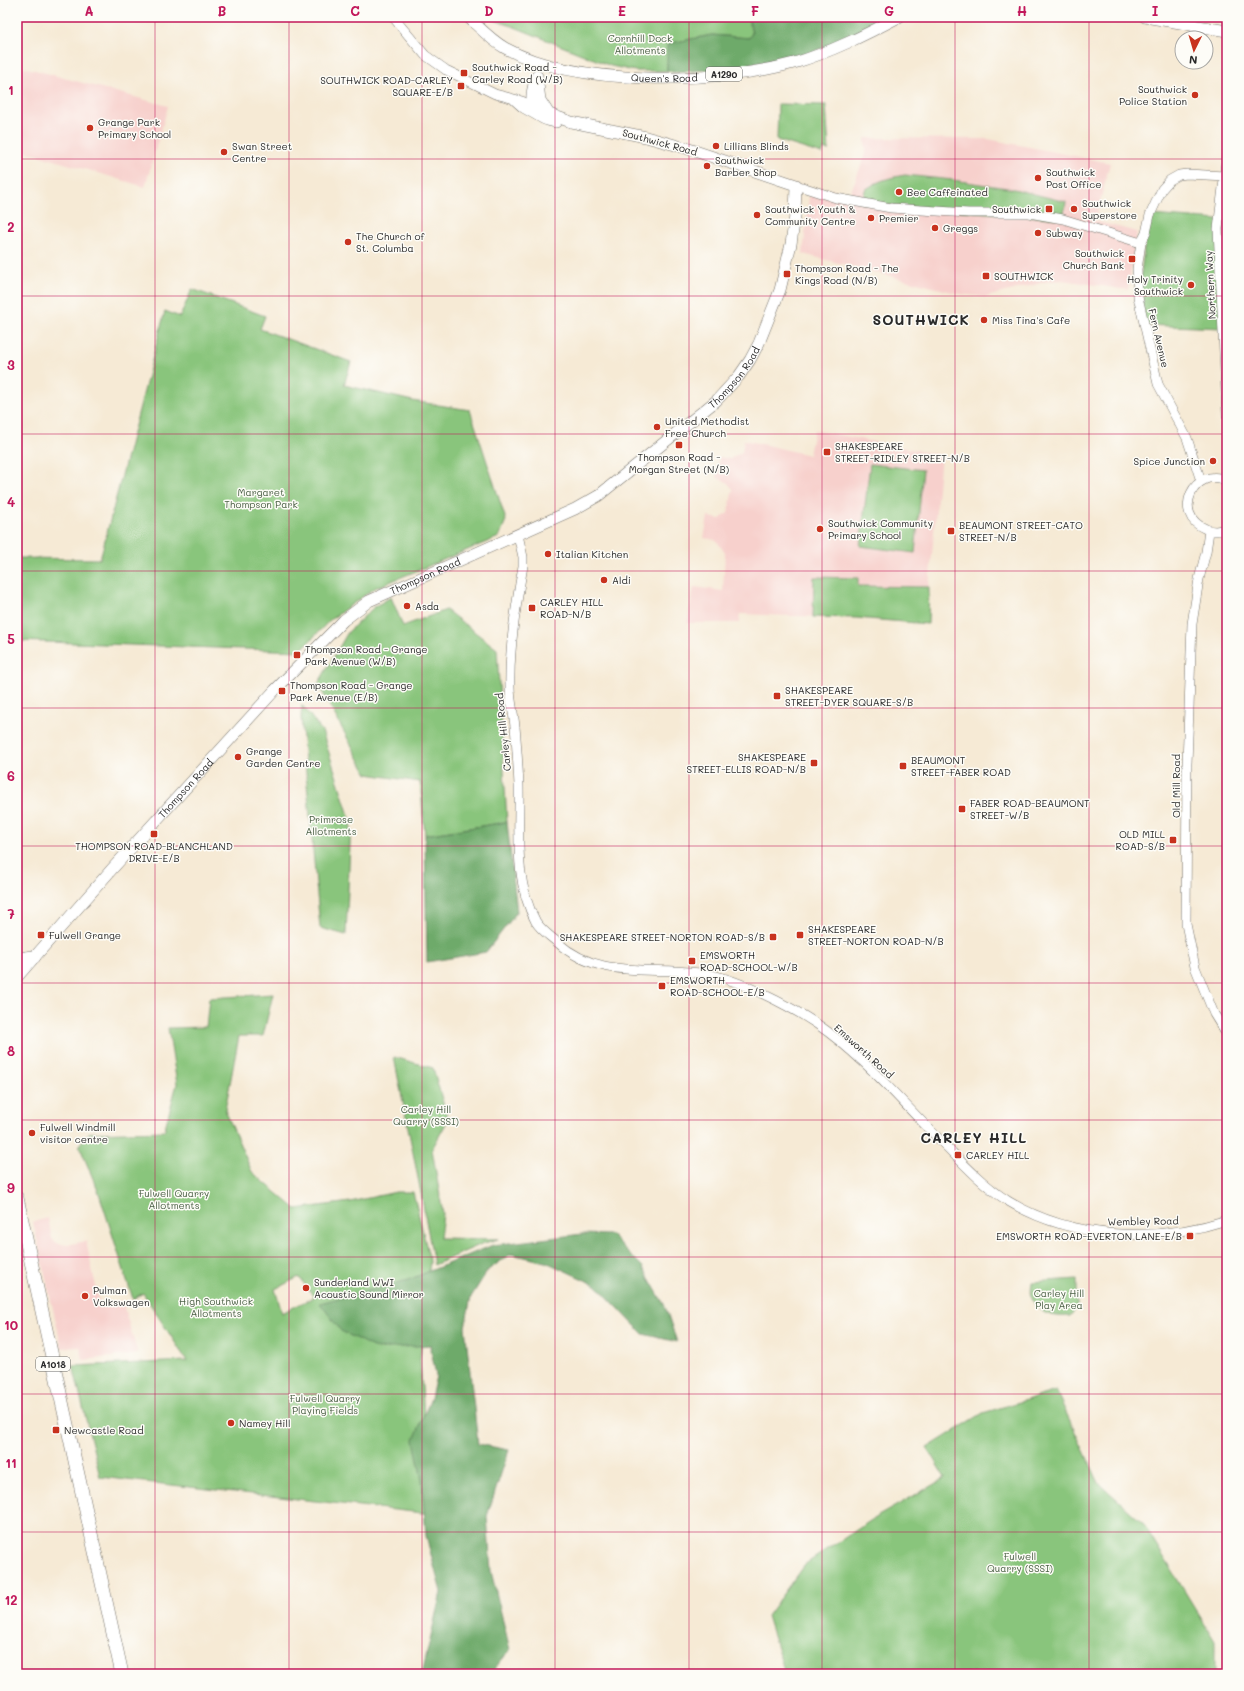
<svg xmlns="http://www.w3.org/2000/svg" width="1244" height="1691" font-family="Mali,sans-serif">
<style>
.built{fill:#f7d0cc}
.green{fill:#89c57b;stroke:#5a7853;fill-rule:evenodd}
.forest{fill:#6eaa6b;stroke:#4c6a4b}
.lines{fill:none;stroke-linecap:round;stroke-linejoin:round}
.minor-casing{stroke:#726e66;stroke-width:10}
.major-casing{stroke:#726e66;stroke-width:12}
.highway-casing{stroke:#726e66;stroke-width:14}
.minor{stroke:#fff;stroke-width:9}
.major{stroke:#fff;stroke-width:11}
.highway{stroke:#fff;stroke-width:13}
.grid{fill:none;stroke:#c2185b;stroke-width:1;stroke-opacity:0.55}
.poi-dot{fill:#c8321e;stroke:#fdfcf7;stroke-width:1.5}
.labels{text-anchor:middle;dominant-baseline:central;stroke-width:3;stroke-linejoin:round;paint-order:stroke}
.shield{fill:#fdfcf7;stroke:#6a6a68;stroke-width:1}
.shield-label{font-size:9px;font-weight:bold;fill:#2b2b2b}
.park-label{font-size:10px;fill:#4c6147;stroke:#fdfcf7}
.poi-label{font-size:10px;fill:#2b2b2b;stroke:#fdfcf7;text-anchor:start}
.street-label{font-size:10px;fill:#2b2b2b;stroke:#fdfcf7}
.district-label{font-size:14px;font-weight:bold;letter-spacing:1px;fill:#2b2b2b;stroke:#fdfcf7}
.neatline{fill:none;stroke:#c2185b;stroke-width:1.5}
.grid-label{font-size:13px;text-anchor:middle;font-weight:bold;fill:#c2185b}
</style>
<rect width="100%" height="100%" fill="#fdfcf7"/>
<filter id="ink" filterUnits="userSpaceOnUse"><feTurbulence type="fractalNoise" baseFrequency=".025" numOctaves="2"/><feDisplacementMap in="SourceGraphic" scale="8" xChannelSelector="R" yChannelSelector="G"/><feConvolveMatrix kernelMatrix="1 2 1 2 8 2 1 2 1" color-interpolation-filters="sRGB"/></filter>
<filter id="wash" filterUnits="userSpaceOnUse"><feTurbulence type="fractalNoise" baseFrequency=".012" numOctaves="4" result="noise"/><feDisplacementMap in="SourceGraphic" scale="16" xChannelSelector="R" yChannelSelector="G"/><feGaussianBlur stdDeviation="0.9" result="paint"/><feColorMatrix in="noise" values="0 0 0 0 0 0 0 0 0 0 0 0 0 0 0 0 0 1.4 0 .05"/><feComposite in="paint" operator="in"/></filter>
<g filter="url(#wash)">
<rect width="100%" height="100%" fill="#f6ead5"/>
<path class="built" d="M 20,66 L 168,106 L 145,187 L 17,149 L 17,79 Z
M 865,138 L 988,139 L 1110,163 L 1095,221 L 1137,232 L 1128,290 L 1063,280 L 1049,281 L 986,297 L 960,294 L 803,254 L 809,197 L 824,189 L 850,194 L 866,153 Z
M 814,430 L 941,455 L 929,587 L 857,586 L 856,618 L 740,614 L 739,623 L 687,623 L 694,587 L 723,591 L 725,553 L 716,540 L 704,538 L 708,517 L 720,519 L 728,513 L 733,489 L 727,482 L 716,477 L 719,457 L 730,459 L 742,452 L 744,440 L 809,455 Z
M 48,1218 L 52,1239 L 57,1243 L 66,1245 L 86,1241 L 100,1305 L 122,1301 L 138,1354 L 83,1360 L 80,1347 L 62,1348 L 33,1222 Z"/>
<path class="green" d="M 485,17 L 748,17 L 752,33 L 749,38 L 712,35 L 676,42 L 667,63 L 667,71 L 635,71 L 611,66 L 512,26 Z
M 778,104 L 826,105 L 829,150 L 824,149 L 822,154 L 777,140 Z
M 905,175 L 953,180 L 1014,189 L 1066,202 L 1063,219 L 862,203 L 865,190 C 879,180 888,178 905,175 Z
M 1150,215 L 1219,220 L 1223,328 L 1144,325 L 1138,297 L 1146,233 Z
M 192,289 L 265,316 L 260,329 L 351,362 L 344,385 L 413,401 L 470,410 L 506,520 L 499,537 L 375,588 L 330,620 L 300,651 L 17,641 L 17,558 L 100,559 L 165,311 L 180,317 Z
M 870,464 L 923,470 L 915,553 L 860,546 Z
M 814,577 L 858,578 L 858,586 L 929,587 L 928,624 L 856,618 L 813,617 Z
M 391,597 L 403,626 L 446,610 L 497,649 L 507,822 L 425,835 L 420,782 L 367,774 L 318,684 L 348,632 L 374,607 Z
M 302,705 L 322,731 L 351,822 L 346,935 L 320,928 L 301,717 Z
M 273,994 L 263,1036 L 239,1036 L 225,1110 L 252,1172 L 296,1209 L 350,1202 L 396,1192 L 413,1192 L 430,1261 L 420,1360 L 431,1514 L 100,1477 L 73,1366 L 187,1361 L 143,1293 L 133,1299 L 99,1193 L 79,1145 L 89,1133 L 164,1131 L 177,1084 L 168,1028 L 206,1027 L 209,998 ZM 299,1277 L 314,1297 L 282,1313 L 275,1289 Z
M 394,1057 L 433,1068 L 448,1120 L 432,1149 L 443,1214 L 440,1238 L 498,1239 L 484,1243 L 434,1265 L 421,1193 Z
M 1077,1279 L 1077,1307 L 1070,1316 C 1047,1318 1027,1310 1032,1282 Z
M 1056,1391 L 1099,1483 L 1143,1523 L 1215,1641 L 1215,1674 L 785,1673 L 767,1616 L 804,1565 L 873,1519 L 945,1478 L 927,1448 L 983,1413 Z"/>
<path class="forest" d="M 748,17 L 887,17 C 863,30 838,43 812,52 C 767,66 719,70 673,72 L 667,71 L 667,45 L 676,42 L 712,35 L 749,38 L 752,33 Z
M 507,822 L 517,912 L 486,952 L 427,962 L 425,835 Z
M 582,1234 L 611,1235 L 642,1266 L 665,1306 L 677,1342 L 643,1334 L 596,1285 L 546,1262 L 511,1254 L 488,1270 L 471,1297 L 465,1327 L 478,1444 L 509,1450 L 487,1516 L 491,1571 L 510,1650 L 490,1674 L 422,1674 L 441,1592 L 426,1536 L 422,1481 L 414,1440 L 431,1398 L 436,1376 L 430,1345 L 377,1349 L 341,1331 L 320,1303 L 408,1280 L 493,1245 Z"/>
</g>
<g filter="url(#ink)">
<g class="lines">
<defs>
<path id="minor" d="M 393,17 L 425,55 L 446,70 L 495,94 L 522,101 L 537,108
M 514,100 L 523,108 L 539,117
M 1227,154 L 1218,229 L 1227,415
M 796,185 L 836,198 L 891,208 L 968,213 L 1029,213 L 1063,219 L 1141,243
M 1224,479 L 1227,466
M 1201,481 L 1187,438 L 1158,384 L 1138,297 L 1137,269 L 1141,243 L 1146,233 L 1150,215 L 1162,189 L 1170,180 L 1179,175 L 1187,174 L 1225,176
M 1227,481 C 1195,464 1170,515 1206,529 C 1213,532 1221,531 1227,528
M 1209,531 L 1206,552 L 1199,579 L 1192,624 L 1187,764 L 1186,924 L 1195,967 L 1214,1014 L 1227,1035
M 518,535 L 523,557 L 523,566 C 516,606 509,647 510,687 C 510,701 514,714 515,727 C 517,747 518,766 519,785 C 520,831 513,880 536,922 C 541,930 550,936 557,942 C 599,980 649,966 700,973 C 721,975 742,984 761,993 C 780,1002 799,1012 817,1024 C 861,1054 897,1097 935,1135 C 958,1158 981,1184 1008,1201 C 1073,1240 1156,1243 1227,1220"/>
<g id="major">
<path id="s1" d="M 468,17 C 480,28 491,40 505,48 C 576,87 717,84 794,63 C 831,52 865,35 899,17"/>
<path d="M 1145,17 L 1227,31"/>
<path d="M 535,82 C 531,92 529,111 541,117 C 545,120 551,121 556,122"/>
<path id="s2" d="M 17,977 L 112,869 L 275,690 L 344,620 L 369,601 L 575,509 L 598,496 L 717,400 L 739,376 L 750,360 L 759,343 L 780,290 L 791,244 L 795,216 L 796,185 L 686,148 L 646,137 L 571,122 L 549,114 L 540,100 L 537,76"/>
</g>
<path id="highway" d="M 17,959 L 34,957
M 17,1198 L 122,1674"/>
</defs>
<use href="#minor" class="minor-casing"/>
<use href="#major" class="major-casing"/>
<use href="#highway" class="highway-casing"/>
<use href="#minor" class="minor"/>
<use href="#major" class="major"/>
<use href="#highway" class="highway"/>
</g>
</g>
<path class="grid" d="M 155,17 L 155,1674M 289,17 L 289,1674M 422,17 L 422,1674M 555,17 L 555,1674M 689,17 L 689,1674M 822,17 L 822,1674M 955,17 L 955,1674M 1089,17 L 1089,1674M 17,159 L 1227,159M 17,296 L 1227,296M 17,434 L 1227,434M 17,571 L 1227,571M 17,708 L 1227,708M 17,846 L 1227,846M 17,983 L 1227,983M 17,1120 L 1227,1120M 17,1257 L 1227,1257M 17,1394 L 1227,1394M 17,1532 L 1227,1532"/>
<g class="poi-dot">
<rect x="460" y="69" width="8" height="8" rx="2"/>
<rect x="457" y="82" width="8" height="8" rx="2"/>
<circle cx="1195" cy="95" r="4"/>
<circle cx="90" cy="128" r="4"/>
<circle cx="716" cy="146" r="4"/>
<circle cx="224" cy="152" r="4"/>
<circle cx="707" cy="166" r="4"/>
<circle cx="1038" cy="178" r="4"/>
<circle cx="899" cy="192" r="4"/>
<rect x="1045" y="205" width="8" height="8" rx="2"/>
<circle cx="1074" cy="209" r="4"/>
<circle cx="757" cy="215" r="4"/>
<circle cx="871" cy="218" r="4"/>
<circle cx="935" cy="228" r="4"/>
<circle cx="1038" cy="233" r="4"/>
<circle cx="348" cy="242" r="4"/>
<rect x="1128" y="255" width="8" height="8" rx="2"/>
<rect x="783" y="270" width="8" height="8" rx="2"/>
<rect x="982" y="272" width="8" height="8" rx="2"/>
<circle cx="1191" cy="285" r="4"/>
<circle cx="984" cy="320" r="4"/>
<circle cx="657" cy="427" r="4"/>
<rect x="675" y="441" width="8" height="8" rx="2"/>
<rect x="823" y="448" width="8" height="8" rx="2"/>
<circle cx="1213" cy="461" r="4"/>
<circle cx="820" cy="529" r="4"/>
<rect x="947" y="527" width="8" height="8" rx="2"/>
<circle cx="548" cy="554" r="4"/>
<circle cx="604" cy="580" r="4"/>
<circle cx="407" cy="606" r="4"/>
<rect x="528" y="604" width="8" height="8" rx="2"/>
<rect x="293" y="651" width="8" height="8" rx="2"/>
<rect x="278" y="687" width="8" height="8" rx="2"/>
<rect x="773" y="692" width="8" height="8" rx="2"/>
<circle cx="238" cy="757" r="4"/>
<rect x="810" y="759" width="8" height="8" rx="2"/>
<rect x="899" y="762" width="8" height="8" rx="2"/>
<rect x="958" y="805" width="8" height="8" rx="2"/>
<rect x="150" y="830" width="8" height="8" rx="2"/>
<rect x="1169" y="836" width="8" height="8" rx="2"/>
<rect x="37" y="931" width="8" height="8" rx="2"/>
<rect x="796" y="931" width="8" height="8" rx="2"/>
<rect x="769" y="933" width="8" height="8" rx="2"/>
<rect x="688" y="957" width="8" height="8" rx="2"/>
<rect x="658" y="982" width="8" height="8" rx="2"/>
<circle cx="32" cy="1133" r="4"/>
<rect x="954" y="1151" width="8" height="8" rx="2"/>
<rect x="1186" y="1232" width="8" height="8" rx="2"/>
<circle cx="306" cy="1288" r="4"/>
<circle cx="85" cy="1296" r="4"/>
<circle cx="231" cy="1423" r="4"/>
<rect x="52" y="1426" width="8" height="8" rx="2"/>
</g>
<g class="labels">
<g class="shield">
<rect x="706" y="67" width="36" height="14" rx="3"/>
<rect x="36" y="1357" width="34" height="14" rx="3"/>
</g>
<g class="shield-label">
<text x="724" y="74">A1290</text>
<text x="53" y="1364">A1018</text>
</g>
<g class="park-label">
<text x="640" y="38">Cornhill Dock<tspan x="640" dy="12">Allotments</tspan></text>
<text x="261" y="492">Margaret<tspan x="261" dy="12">Thompson Park</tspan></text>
<text x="331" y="819">Primrose<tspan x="331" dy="12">Allotments</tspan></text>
<text x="426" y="1109">Carley Hill<tspan x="426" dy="12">Quarry (SSSI)</tspan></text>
<text x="174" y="1193">Fulwell Quarry<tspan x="174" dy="12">Allotments</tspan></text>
<text x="1059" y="1293">Carley Hill<tspan x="1059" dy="12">Play Area</tspan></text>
<text x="216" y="1301">High Southwick<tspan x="216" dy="12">Allotments</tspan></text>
<text x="325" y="1398">Fulwell Quarry<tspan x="325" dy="12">Playing Fields</tspan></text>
<text x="1020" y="1556">Fulwell<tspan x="1020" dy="12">Quarry (SSSI)</tspan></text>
</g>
<g class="poi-label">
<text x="472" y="67">Southwick Road -<tspan x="472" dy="12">Carley Road (W/B)</tspan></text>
<text x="453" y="80" text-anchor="end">SOUTHWICK ROAD-CARLEY<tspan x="453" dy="12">SQUARE-E/B</tspan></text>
<text x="1187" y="89" text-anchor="end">Southwick<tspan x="1187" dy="12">Police Station</tspan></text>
<text x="98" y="122">Grange Park<tspan x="98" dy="12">Primary School</tspan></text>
<text x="232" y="146">Swan Street<tspan x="232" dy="12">Centre</tspan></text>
<text x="724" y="146">Lillians Blinds</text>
<text x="715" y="160">Southwick<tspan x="715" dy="12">Barber Shop</tspan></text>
<text x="1046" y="172">Southwick<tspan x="1046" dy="12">Post Office</tspan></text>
<text x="907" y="192">Bee Caffeinated</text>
<text x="1082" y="203">Southwick<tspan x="1082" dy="12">Superstore</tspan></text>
<text x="765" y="209">Southwick Youth &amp;<tspan x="765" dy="12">Community Centre</tspan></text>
<text x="1041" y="209" text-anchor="end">Southwick</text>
<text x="879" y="218">Premier</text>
<text x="943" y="228">Greggs</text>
<text x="1046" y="233">Subway</text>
<text x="356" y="236">The Church of<tspan x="356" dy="12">St. Columba</tspan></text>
<text x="1124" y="253" text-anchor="end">Southwick<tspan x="1124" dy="12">Church Bank</tspan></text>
<text x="795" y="268">Thompson Road - The<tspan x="795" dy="12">Kings Road (N/B)</tspan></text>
<text x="994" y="276">SOUTHWICK</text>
<text x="1183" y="279" text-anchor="end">Holy Trinity<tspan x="1183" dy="12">Southwick</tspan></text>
<text x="992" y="320">Miss Tina's Cafe</text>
<text x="665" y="421">United Methodist<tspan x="665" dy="12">Free Church</tspan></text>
<text x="835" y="446">SHAKESPEARE<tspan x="835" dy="12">STREET-RIDLEY STREET-N/B</tspan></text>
<text x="679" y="457" text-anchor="middle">Thompson Road -<tspan x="679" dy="12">Morgan Street (N/B)</tspan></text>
<text x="1205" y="461" text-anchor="end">Spice Junction</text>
<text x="828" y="523">Southwick Community<tspan x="828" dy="12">Primary School</tspan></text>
<text x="959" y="525">BEAUMONT STREET-CATO<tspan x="959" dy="12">STREET-N/B</tspan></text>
<text x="556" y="554">Italian Kitchen</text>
<text x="612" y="580">Aldi</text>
<text x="540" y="602">CARLEY HILL<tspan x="540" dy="12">ROAD-N/B</tspan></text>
<text x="415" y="606">Asda</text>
<text x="305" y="649">Thompson Road - Grange<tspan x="305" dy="12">Park Avenue (W/B)</tspan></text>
<text x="290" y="685">Thompson Road - Grange<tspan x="290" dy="12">Park Avenue (E/B)</tspan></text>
<text x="785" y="690">SHAKESPEARE<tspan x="785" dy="12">STREET-DYER SQUARE-S/B</tspan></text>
<text x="246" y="751">Grange<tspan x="246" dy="12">Garden Centre</tspan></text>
<text x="806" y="757" text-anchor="end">SHAKESPEARE<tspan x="806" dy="12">STREET-ELLIS ROAD-N/B</tspan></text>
<text x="911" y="760">BEAUMONT<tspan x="911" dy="12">STREET-FABER ROAD</tspan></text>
<text x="970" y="803">FABER ROAD-BEAUMONT<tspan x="970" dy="12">STREET-W/B</tspan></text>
<text x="1165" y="834" text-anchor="end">OLD MILL<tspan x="1165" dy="12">ROAD-S/B</tspan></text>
<text x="154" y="846" text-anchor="middle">THOMPSON ROAD-BLANCHLAND<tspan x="154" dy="12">DRIVE-E/B</tspan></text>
<text x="808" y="929">SHAKESPEARE<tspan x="808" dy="12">STREET-NORTON ROAD-N/B</tspan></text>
<text x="49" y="935">Fulwell Grange</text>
<text x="765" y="937" text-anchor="end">SHAKESPEARE STREET-NORTON ROAD-S/B</text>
<text x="700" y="955">EMSWORTH<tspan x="700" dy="12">ROAD-SCHOOL-W/B</tspan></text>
<text x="670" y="980">EMSWORTH<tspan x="670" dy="12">ROAD-SCHOOL-E/B</tspan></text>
<text x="40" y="1127">Fulwell Windmill<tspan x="40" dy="12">visitor centre</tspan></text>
<text x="966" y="1155">CARLEY HILL</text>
<text x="1182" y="1236" text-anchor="end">EMSWORTH ROAD-EVERTON LANE-E/B</text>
<text x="314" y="1282">Sunderland WWI<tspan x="314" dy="12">Acoustic Sound Mirror</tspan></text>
<text x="93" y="1290">Pulman<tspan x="93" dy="12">Volkswagen</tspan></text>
<text x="239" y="1423">Namey Hill</text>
<text x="64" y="1430">Newcastle Road</text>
</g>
<g class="street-label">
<text stroke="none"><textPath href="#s1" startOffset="212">Queen's Road</textPath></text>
<text transform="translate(660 142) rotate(15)">Southwick Road</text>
<text transform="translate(1210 285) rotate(-93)">Northern Way</text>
<text transform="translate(1159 338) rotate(77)">Fern Avenue</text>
<text stroke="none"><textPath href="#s2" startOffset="949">Thompson Road</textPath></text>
<text stroke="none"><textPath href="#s2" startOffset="577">Thompson Road</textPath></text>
<text transform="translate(503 732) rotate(-96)">Carley Hill Road</text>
<text transform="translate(1176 786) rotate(-90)">Old Mill Road</text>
<text stroke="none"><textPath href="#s2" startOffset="253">Thompson Road</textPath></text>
<text transform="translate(864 1051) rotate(42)">Emsworth Road</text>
<text transform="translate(1143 1221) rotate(-1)">Wembley Road</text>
</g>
<g class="district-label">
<text x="921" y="319">SOUTHWICK</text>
<text x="974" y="1137">CARLEY HILL</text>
</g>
</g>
<rect width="1244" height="1691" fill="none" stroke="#fdfcf7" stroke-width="44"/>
<g transform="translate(1194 50) rotate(185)"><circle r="19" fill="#fdfcf7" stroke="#a9a8a5"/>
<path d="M0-3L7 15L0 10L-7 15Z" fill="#c8321e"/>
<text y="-6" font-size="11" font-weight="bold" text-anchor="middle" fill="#2b2b2b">N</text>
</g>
<rect x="22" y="22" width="1200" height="1647" class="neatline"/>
<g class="grid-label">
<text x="89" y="16">A</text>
<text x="222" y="16">B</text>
<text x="355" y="16">C</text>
<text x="489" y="16">D</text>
<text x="622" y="16">E</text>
<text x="755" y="16">F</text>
<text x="889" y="16">G</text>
<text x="1022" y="16">H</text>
<text x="1155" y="16">I</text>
<text x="11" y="95">1</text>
<text x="11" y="232">2</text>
<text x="11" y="370">3</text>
<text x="11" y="507">4</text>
<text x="11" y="644">5</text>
<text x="11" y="781">6</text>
<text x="11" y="919">7</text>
<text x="11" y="1056">8</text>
<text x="11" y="1193">9</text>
<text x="11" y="1330">10</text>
<text x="11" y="1468">11</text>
<text x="11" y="1605">12</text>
</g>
</svg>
